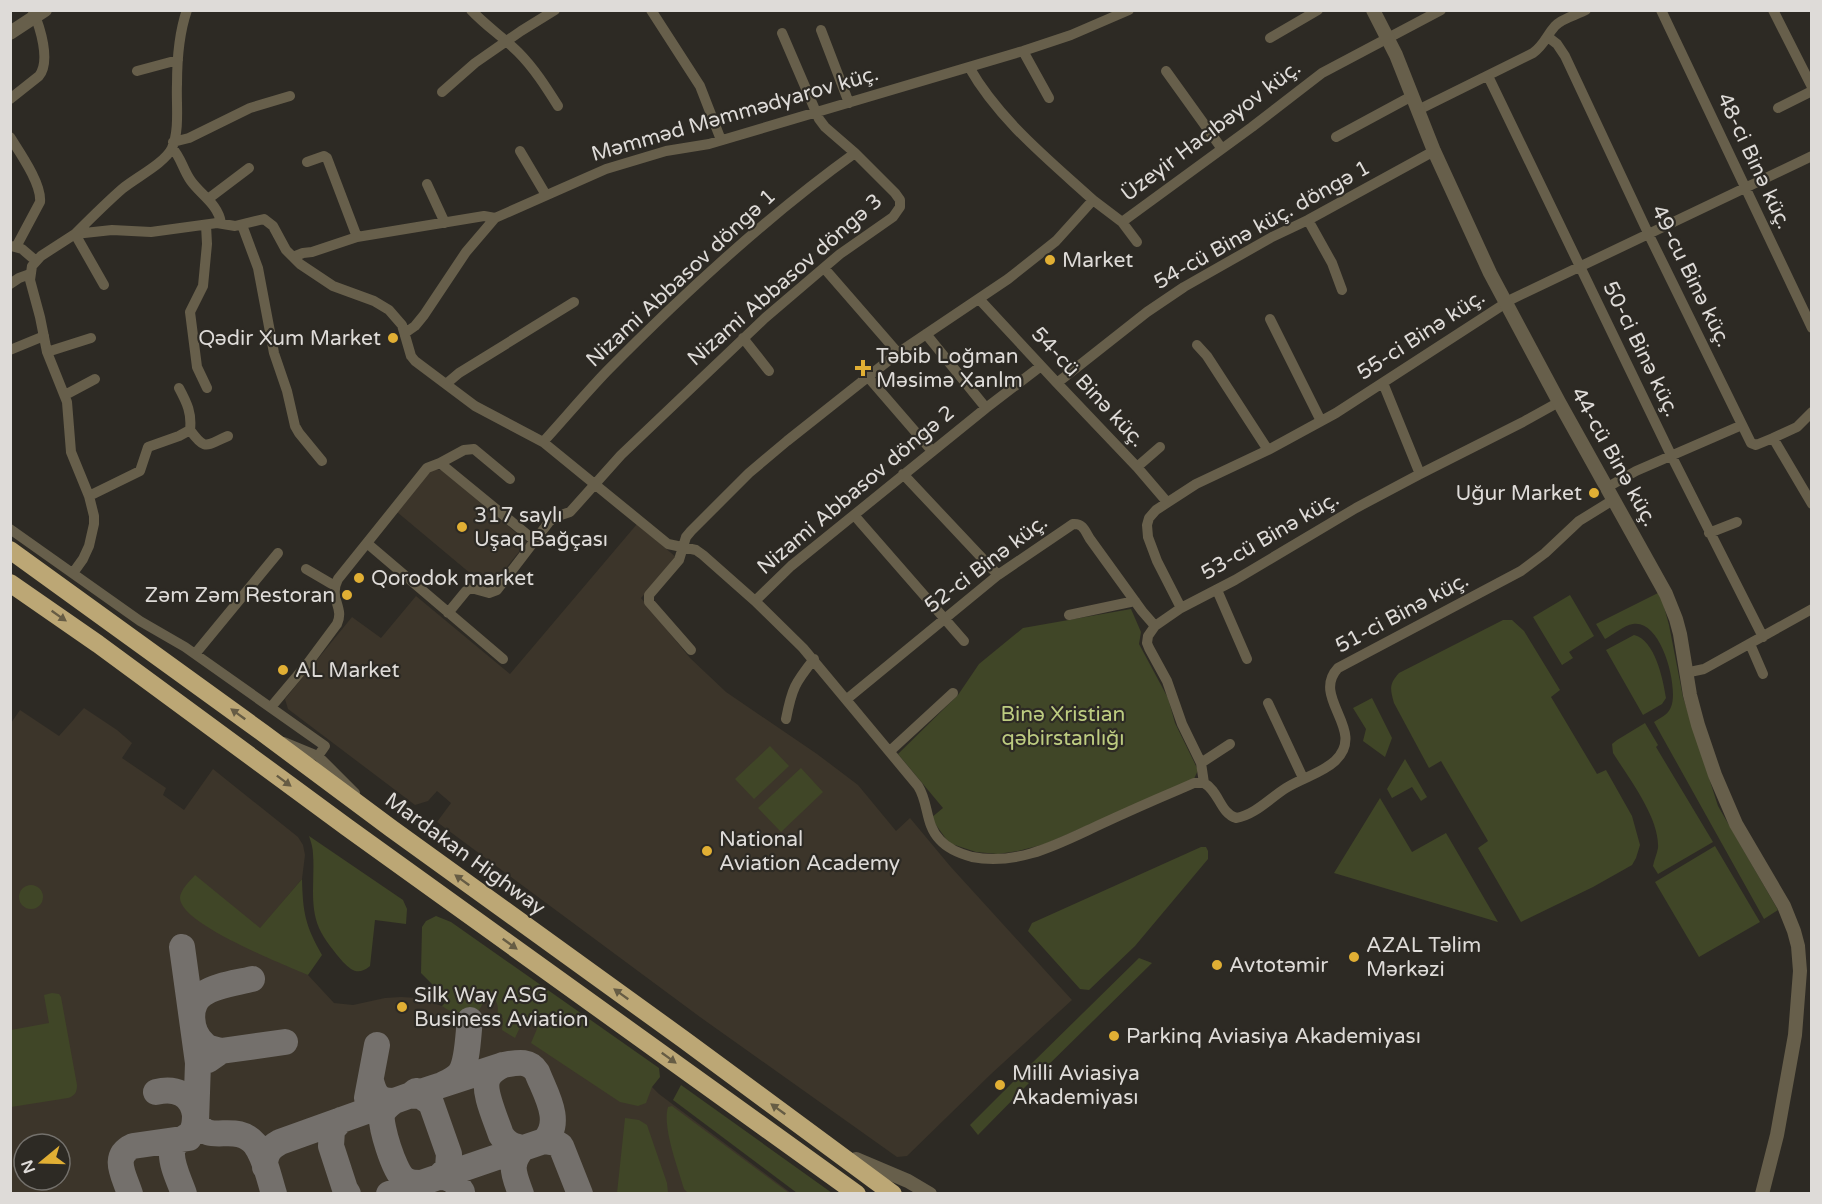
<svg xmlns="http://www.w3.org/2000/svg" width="1822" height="1204" font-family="'Varela Round',sans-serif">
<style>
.built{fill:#3c352a;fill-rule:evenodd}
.green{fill:#404627}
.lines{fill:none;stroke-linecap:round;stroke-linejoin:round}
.taxiway{stroke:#74706c;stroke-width:26}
.minor{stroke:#675f4b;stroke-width:10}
.tertiary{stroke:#675f4b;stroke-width:14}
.motorway{stroke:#bca775;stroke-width:18}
.oneway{fill:#665c44}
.poi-dot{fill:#e1af34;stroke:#2d2a24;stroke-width:2}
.labels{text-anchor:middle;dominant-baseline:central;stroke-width:4.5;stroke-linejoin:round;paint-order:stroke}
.street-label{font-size:21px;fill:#dedbd8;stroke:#2d2a24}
.poi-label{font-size:21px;fill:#dedbd8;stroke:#2d2a24;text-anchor:start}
.park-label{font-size:21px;fill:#bdcc80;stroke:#2d2a24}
</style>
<rect width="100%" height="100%" fill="#2d2a24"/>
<path class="built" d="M 432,469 L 442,470 L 527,542 L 489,589 L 397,512 Z
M 637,524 L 677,558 L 641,598 L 690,658 L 726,692 L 817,754 L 858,785 L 896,831 L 910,818 L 950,866 L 1072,1000 L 991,1074 L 907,1156 L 897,1157 L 700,1017 L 437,822 L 451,803 L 437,791 L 428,801 L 415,805 L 288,709 L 285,699 L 352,617 L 381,638 L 416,596 L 510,674 Z
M 84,708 L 117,730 L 132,743 L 122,758 L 166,788 L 163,795 L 184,810 L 213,769 L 298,837 L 303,845 L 305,855 L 302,879 L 258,931 L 308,975 L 334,1003 L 353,1005 L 385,998 L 401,997 L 417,998 L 442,1006 L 480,974 L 652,1087 L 659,1094 L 791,1193 L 11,1194 L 11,723 L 20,710 L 59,736 ZM 24,1144 L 60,1144 L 60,1180 L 24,1180 Z"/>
<path class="green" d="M 1660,592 L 1669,625 L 1683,697 L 1718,806 L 1778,910 L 1764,919 L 1654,722 C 1660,718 1668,715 1671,707 C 1679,689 1662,619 1633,624 C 1624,625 1613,635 1605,639 L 1596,624 Z
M 1570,595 L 1594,636 L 1569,652 L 1573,658 L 1562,665 L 1533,617 Z
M 1131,609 L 1141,632 L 1139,644 L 1168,698 L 1175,723 L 1198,770 L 1194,779 L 1045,844 L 1018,851 L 998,854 L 976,852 L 949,843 L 931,818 L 943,808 L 898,754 L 958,695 L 979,664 L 1023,628 Z
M 1503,620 L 1512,620 L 1524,631 L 1560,690 L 1551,697 L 1597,774 L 1606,770 L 1632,816 L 1640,845 L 1636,858 L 1632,865 L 1593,887 L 1521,922 L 1478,848 L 1488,841 L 1441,761 L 1429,768 L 1394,703 C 1390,689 1389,684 1399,673 Z
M 1634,635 C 1655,640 1663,679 1666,698 L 1662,704 L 1643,715 L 1606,650 Z
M 1372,698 L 1392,738 L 1385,757 L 1363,741 L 1366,729 L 1353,708 Z
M 1645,723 L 1658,745 L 1656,747 L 1713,842 L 1658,874 L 1653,866 C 1654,860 1657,854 1658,848 C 1660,818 1628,777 1613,753 L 1612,744 L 1617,740 Z
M 770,746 L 789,766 L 754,799 L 735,779 Z
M 1405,759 L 1427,797 L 1421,801 L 1412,787 L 1392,798 L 1387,789 Z
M 801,768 L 823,792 L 781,832 L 758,808 Z
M 1380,798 L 1412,852 L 1446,833 L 1498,922 L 1334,873 Z
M 309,836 L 403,900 L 407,909 L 406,924 L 375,920 L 370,966 C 359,975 353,972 343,962 C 334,951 325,941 319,928 C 309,904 315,879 313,854 C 313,848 311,842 309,836 Z
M 1715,846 L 1760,922 L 1699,957 L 1655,882 Z
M 1201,847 L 1206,847 L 1208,851 L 1208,859 L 1135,946 L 1089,990 L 1080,989 L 1028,931 L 1032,923 Z
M 195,875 L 260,928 L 302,879 C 303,913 305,925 322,955 L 308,975 C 285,965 180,924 180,898 C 180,890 190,881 195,875 Z
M19 897a12 12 0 1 1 24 0a12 12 0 1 1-24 0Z
M 436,916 L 451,922 L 659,1068 L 660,1077 L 652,1087 L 646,1103 L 638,1106 L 620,1102 L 531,1043 L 537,1029 L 535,1024 L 527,1022 L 522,1023 L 515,1038 L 502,1030 L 503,1018 L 497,1017 C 498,1010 499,1004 494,999 L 485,1000 L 479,1010 C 466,1012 453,1015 442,1006 L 448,1000 L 421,973 L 422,927 L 426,921 Z
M 1139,958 L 1152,963 L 1035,1078 L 1027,1068 Z
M 52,993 L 59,994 L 61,997 L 77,1085 C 77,1092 75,1096 68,1098 L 11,1107 L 11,1030 L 49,1023 L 44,995 Z
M 1017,1078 L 1029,1083 L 978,1135 L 970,1125 Z
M 681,1085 L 832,1193 L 797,1193 L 673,1100 Z
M 672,1106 L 789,1193 L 688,1193 L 684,1189 C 678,1168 662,1127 668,1107 Z
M 625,1118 L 639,1120 L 647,1125 L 667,1183 L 668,1193 L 617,1193 Z"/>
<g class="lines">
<path class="taxiway" d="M 182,947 L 198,1063 L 196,1122 C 209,1146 235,1121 255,1144 C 265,1157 269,1178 274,1194
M 221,1051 C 215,1049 208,1049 204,1044 C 190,1032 187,1005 203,994 C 216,985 236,983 252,979
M 208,1060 L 221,1051 L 285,1042
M 503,1065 C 497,1068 491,1071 488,1078 C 482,1090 497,1122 501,1135 C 507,1144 513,1146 523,1148 C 508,1165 514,1174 521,1194
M 371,1081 C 375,1096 379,1101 394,1101 C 389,1105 384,1108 382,1115 C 380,1126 394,1170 403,1178 C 408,1183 415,1183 421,1183
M 444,1084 C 450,1081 456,1078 460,1073 C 468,1062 468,1034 470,1020
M 416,1091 L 411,1095 L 421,1096 L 431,1103 L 449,1154 L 448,1168 L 439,1177 C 451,1177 456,1182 462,1192
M 156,1092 C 175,1087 192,1094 195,1115 C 195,1119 195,1124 193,1129 C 189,1140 173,1139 172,1152 C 171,1165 180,1182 184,1194
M 367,1098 L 377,1045
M 341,1120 L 332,1130 L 331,1146 L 345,1189 L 348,1194
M 265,1167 C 265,1154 269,1148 280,1142 L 411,1095 L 503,1065 C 516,1063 529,1059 537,1072 C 545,1093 564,1122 544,1141
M 130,1194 C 124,1175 111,1156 133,1146 L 189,1138
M 389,1194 L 544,1141 L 556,1143 L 561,1146 L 580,1194"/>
<path class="minor" d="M 471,10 C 486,26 503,37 518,52 C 534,68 546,87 558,106
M 651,10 L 700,86 L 721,140
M 1661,10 L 1812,328
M 1773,10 L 1812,87
M 821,30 L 849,103
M 1548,37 L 1557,44 L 1565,56 L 1648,233 L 1751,443 L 1756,445 L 1773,438 L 1812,504
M 1270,38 L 1318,10
M 1023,51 L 1049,98
M 969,67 C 999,120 1049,160 1093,200
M 137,71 L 178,60
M 1166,71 L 1222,149
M 1488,76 L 1671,455 L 1763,637
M 442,92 L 475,63 L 521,31 L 555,10
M 10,99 L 39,76 C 51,61 40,27 33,11
M 1778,108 L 1812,91
M 1418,110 L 1533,53 C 1545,44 1546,36 1555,26 C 1562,18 1577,15 1586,10
M 10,137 C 20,153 42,184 40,202 L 16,247
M 1336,137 L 1412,96
M 173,142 L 189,138 L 250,108 L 290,96
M 172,148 C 181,157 183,170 191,181 C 201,195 218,204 221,223
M 520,151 L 546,195
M 307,162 L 324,156 L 327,158 L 357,237
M 427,184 L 445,223
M 208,199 L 249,168
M 1308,220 L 1332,263 L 1342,290
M 1122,222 L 1137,242
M 206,225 L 207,244 L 203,286 L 190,312 L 197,367 L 207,388
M 242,225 L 258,268 L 274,353 L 287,391 L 295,426 L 299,433 L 322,461
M 11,246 L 22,249 L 36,261
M 293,257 L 303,253 L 312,252 L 357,237 L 484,216 L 495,218
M 824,268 L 898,353
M 10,284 L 19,278 L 30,274
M 104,285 L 75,234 C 90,219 106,203 122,189 C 135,178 165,163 172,148 C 180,129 176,104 177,84 C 177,60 179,33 187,10
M 980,300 L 1057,383 L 1137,467 L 1167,502
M 1270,319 L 1321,421
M 405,333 L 415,326 L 424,315 L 466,252 L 495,218 L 606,169 L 666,151 L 709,144 L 1023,51 L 1071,35 L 1129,10
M 926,334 L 986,408
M 743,338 L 769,371
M 1197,345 L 1207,356 L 1268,450
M 10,350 L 44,336
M 47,352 L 91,338
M 868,377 L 932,451
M 1057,383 L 1147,312 L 1184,287 L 1272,237 L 1308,220 L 1434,151
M 1383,383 L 1420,474
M 446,384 L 459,373 L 574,302
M 179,388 C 187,403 192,413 190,430 C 206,452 206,445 228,436
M 65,395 L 95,379
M 1773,438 L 1797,427 L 1812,412
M 543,442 C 564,419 585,394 607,371 C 684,293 766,217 855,153
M 440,463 L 464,450 L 474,449 L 510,479
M 1137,467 L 1160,447
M 903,474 L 998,575
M 1606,488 L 1636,471 L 1742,425
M 89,496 L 140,471 L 148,447 L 179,436 L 190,430
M 854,515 L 964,641
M 10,529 L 140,621 L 185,647 L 325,746 L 318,756
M 1709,533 L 1737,522
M 368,544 L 503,659
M 306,569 L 335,586
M 73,573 L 83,559 L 89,546 L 94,524 L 94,516 L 89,496 L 71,452 L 67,402 L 47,352 L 40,317 L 30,280 L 32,266 L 41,256 L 75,234 L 112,230 L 151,232 L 217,223 L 235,226 L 264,219 L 273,226 L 286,250 L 300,264 L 333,286 L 374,301 L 389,310 L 402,325 L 411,356 L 415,361 L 475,406 L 543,442 L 668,544 L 696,550 L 703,555 L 755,601 L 803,648 L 918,786 C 929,803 925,825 940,840 C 948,849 961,854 972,857 C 1018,866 1058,844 1099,825 C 1125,813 1152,801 1178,790 L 1194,783 L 1204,783
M 1217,590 L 1247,659
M 755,601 L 791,566 L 986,408 L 1041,366
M 1181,608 L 1157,561 L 1148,537 L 1147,525 L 1149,518 L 1156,510 L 1196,484 L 1268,450 L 1336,413 L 1512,299 L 1812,156
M 448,613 L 466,591 L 471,588 L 489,593 L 497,590 L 549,522 L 555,517 L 570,512 L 621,455 L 765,318 L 840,254 L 893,217 L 900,207 L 900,200 L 895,193 L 855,153 L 825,127 L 819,119 L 782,33
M 1069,615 L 1135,601
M 1750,644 L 1763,674
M 691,650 L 649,602 L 649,595 L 679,560 L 686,537 L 691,531 L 749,473 L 787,441 L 898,353 L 1008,279 L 1056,241 L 1093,200 L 1122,222 L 1252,127 L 1322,73 L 1441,10
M 195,654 L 278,553
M 1685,673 L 1704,669 L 1812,609
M 847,699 L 998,575 L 1073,524 C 1083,523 1085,531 1090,539 L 1142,611 L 1155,626
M 1268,703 L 1303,778
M 271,707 L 308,663 L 337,624 C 345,607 328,599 338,579 L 427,468 L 440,463 L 535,541
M 786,719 C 792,688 795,683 814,659
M 284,742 L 318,756 L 355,793
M 890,751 L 953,693
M 1201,763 L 1230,744
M 1204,783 L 1201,763 L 1182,724 L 1167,681 L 1149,648 L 1147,643 L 1148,636 L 1155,626 L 1181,608 L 1235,580 L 1356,508 L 1420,474 L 1523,422 L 1559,402
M 1204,783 C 1219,791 1220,813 1236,818 C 1255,815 1270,798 1286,788 C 1302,778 1322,773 1335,761 C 1368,730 1310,698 1338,668 L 1521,571 L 1545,553 L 1579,521 L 1613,500"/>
<path class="tertiary" d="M 1373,10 L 1396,55 L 1434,151 L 1490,273 L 1559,402 L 1666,594 L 1676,619 L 1680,634 L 1690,695 L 1698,725 L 1715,775 L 1736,824 L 1784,906 L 1794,931 L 1798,946 L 1800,971 L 1795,1035 L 1777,1135 L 1762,1194
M 10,33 L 45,10
M 856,1159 L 908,1181 L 930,1194"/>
<path class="motorway" d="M 10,550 L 263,733 L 392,829 L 683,1039 L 893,1194
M 10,583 L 98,644 L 348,828 L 857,1194"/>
</g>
<defs><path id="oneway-solid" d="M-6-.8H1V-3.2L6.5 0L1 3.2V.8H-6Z" transform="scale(1.5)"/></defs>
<g class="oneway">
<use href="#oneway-solid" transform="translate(59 616) rotate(35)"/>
<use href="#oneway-solid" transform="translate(238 714) rotate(-144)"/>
<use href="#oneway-solid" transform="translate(284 781) rotate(37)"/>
<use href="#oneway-solid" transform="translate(462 880) rotate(-144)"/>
<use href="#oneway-solid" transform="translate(510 944) rotate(36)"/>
<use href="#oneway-solid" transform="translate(621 994) rotate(-144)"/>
<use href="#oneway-solid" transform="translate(669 1058) rotate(36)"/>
<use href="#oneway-solid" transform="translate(778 1109) rotate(-144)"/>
</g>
<g class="poi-dot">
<circle cx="1050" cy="260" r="6"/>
<circle cx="393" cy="338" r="6"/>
<path d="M860 359h6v6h6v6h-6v6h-6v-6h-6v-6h6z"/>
<circle cx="1594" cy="493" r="6"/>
<circle cx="462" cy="527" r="6"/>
<circle cx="359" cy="578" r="6"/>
<circle cx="347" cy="595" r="6"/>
<circle cx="283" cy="670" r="6"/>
<circle cx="707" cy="851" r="6"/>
<circle cx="1354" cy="957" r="6"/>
<circle cx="1217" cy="965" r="6"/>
<circle cx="402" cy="1007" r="6"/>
<circle cx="1114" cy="1036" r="6"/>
<circle cx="1000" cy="1085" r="6"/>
</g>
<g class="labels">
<g class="street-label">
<text transform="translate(735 114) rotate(-16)">Məmməd Məmmədyarov küç.</text>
<text transform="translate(1211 131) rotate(-37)">Üzeyir Hacıbəyov küç.</text>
<text transform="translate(1754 161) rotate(65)">48-ci Binə küç.</text>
<text transform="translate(1262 225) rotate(-29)">54-cü Binə küç. döngə 1</text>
<text transform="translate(1691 276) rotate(64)">49-cu Binə küç.</text>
<text transform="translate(681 278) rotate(-43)">Nizami Abbasov döngə 1</text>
<text transform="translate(785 280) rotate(-41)">Nizami Abbasov döngə 3</text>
<text transform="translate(1421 335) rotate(-33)">55-ci Binə küç.</text>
<text transform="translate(1641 349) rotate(64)">50-ci Binə küç.</text>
<text transform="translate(1088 387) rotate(47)">54-cü Binə küç.</text>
<text transform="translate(1614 457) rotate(61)">44-cü Binə küç.</text>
<text transform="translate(856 490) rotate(-40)">Nizami Abbasov döngə 2</text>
<text transform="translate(1270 536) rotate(-30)">53-cü Binə küç.</text>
<text transform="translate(986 564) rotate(-37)">52-ci Binə küç.</text>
<text transform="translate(1402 613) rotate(-28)">51-ci Binə küç.</text>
<text transform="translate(465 854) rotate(36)">Mardakan Highway</text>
</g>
<g class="poi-label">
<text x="1062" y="260">Market</text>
<text x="381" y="338" text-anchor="end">Qədir Xum Market</text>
<text x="876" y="356">Təbib Loğman<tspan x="876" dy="24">Məsimə Xanlm</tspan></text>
<text x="1582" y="493" text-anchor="end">Uğur Market</text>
<text x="474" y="515">317 saylı<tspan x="474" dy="24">Uşaq Bağçası</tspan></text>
<text x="371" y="578">Qorodok market</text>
<text x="335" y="595" text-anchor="end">Zəm Zəm Restoran</text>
<text x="295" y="670">AL Market</text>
<text x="719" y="839">National<tspan x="719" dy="24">Aviation Academy</tspan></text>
<text x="1366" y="945">AZAL Təlim<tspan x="1366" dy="24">Mərkəzi</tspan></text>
<text x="1229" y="965">Avtotəmir</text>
<text x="414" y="995">Silk Way ASG<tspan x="414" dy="24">Business Aviation</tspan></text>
<text x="1126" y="1036">Parkinq Aviasiya Akademiyası</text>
<text x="1012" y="1073">Milli Aviasiya<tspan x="1012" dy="24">Akademiyası</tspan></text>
</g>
<g class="park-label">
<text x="1063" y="714">Binə Xristian<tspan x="1063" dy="24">qəbirstanlığı</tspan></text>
</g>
</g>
<rect width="1822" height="1204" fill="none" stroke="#dedbd8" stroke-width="24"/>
<g transform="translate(42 1162) rotate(251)"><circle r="28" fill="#2d2a24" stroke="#74716c" stroke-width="1.5"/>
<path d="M0-4.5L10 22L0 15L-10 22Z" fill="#e1af34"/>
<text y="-9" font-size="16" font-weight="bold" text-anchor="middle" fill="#dedbd8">N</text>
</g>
</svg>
